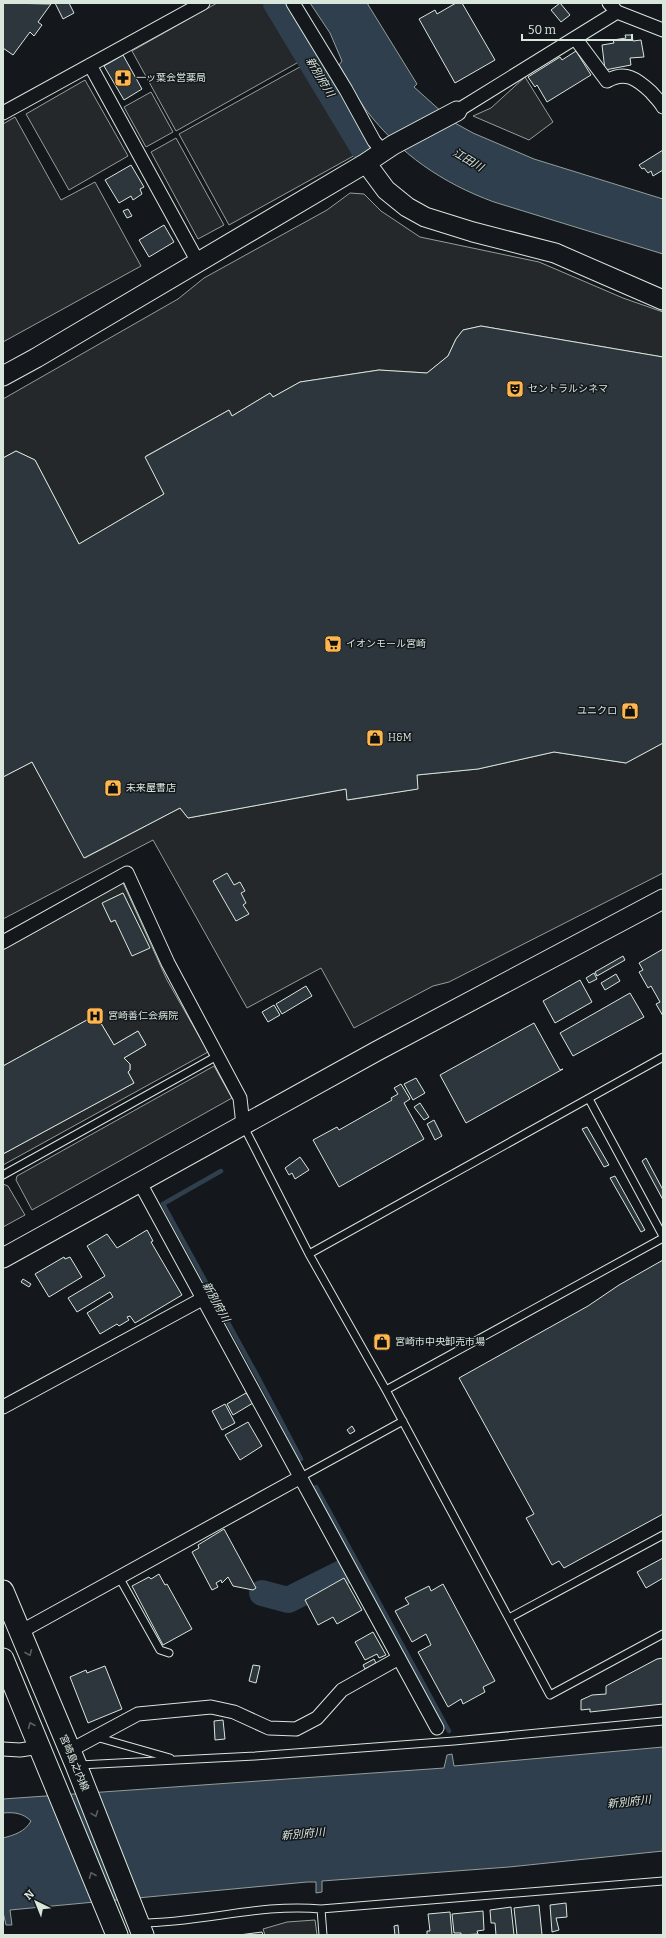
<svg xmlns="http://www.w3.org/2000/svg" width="666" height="1938" font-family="Bitter,'Noto Sans JP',serif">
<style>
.parking{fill:#24282b;stroke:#939e99;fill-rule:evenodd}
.water{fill:#2f3f4d;stroke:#939e99}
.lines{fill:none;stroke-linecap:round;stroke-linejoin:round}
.stream{stroke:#2f3f4d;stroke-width:4.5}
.river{stroke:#2f3f4d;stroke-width:26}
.building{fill:#2c363c;stroke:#d8e6dc}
.lane-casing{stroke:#d8e6dc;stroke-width:9}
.street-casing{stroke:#d8e6dc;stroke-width:15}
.secondary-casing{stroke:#d8e6dc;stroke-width:21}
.primary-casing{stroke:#d8e6dc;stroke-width:23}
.lane{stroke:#14181c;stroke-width:7}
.street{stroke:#14181c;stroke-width:13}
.secondary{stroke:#14181c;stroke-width:19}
.primary{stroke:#14181c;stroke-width:21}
.oneway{stroke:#59605f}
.labels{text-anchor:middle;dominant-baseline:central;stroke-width:3;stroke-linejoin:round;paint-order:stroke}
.poi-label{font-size:10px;fill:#d8e6dc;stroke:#14181c;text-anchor:start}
.street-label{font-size:10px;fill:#d8e6dc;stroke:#14181c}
.water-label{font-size:11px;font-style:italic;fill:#d8e6dc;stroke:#14181c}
</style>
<rect width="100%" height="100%" fill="#14181c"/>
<path class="parking" d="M 217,3 L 273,3 L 304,59 L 176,131 L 132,51 Z
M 307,63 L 357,154 L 229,225 L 179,134 Z
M 525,77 L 553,122 L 529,140 L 473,116 L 491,108 Z
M 85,80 L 128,156 L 69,190 L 26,114 Z
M 151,92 L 173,132 L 146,147 L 124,107 Z
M 15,117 L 61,200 L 95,182 L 141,266 L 3,342 L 3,124 Z
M 176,138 L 224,225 L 198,239 L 151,152 Z
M 350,193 L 364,194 L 381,211 L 420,237 L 539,262 L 623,298 L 663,312 L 663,357 L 481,326 L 463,330 L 456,339 L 448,356 L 427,373 L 379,370 L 300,382 L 273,397 L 270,393 L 232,416 L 229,410 L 146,456 L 164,494 L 79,544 L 35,460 L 16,451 L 3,458 L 3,399 L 178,299 L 204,278 L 327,210 Z
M 663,743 L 663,873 L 449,982 L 433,986 L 354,1028 L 321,968 L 247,1008 L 153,840 L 3,919 L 3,777 L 32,762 L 85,858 L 180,808 L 188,818 L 346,789 L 348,800 L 417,789 L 417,775 L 478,769 L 554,752 L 626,763 Z
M 123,883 L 167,980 L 208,1052 L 3,1165 L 3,1154 L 134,1083 L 128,1072 L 130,1070 L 130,1064 L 124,1058 L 146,1045 L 138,1031 L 114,1045 L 96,1015 L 3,1066 L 3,950 ZM 123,893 L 149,948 L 115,920 L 111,922 L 103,903 Z
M 214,1066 L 232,1098 L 32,1210 L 16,1180 L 17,1176 Z
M 3,1184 L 8,1186 L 25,1215 L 3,1227 Z
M 315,1920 L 317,1935 L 265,1935 L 263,1929 L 287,1922 Z"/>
<path class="water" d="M 310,3 L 367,3 L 417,84 L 414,87 L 453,122 L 473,133 L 534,159 L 663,199 L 663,254 L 494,202 C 442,183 400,154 366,110 C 356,96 348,80 339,65 L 342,61 L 330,33 Z
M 663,1747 L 663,1851 L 509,1867 L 322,1881 L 322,1892 L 316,1893 L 316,1882 L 307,1882 L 10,1910 L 12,1925 L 6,1925 L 3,1912 L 3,1838 C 14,1835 25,1832 31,1821 C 23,1813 14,1812 3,1813 L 3,1799 L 444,1768 L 447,1755 L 452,1754 L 454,1766 Z"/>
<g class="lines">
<path class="stream" d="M 221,1171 L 163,1204 L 260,1381 L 301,1459
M 316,1487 L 449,1731"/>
<path class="river" d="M 276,3 L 365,151
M 262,1593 L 288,1600 L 342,1573"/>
</g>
<path class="building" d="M 3,3 L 51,4 L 38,22 L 42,25 L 34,36 L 30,32 L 13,55 L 3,48 Z
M 55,3 L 69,3 L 74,13 L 63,19 Z
M 456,3 L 462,3 L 495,60 L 455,83 L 419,19 L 435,10 L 437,14 Z
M 560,3 L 570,15 L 561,22 L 551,10 Z
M 625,35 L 632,35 L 633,41 L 641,40 L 644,57 L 630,58 L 631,65 L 605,70 L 602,45 L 614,43 L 613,40 L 626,38 Z
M 576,51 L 591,75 L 547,102 L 537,85 L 535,87 L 528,77 L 560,57 L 562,60 Z
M 123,55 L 142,89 L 124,100 L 104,66 Z
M 663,150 L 663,170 L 653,176 L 651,171 L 648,173 L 644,168 L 642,169 L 639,165 Z
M 131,165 L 144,187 L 140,189 L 142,194 L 133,200 L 131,196 L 119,203 L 105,180 Z
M 128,209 L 132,216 L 127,218 L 123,211 Z
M 164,225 L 174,242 L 149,257 L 139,240 Z
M 481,326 L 663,357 L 663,743 L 626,763 L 554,752 L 478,769 L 417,775 L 418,789 L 347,800 L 346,789 L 188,818 L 180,808 L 84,858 L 32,762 L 3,777 L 3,458 L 16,451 L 35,460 L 79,544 L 164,494 L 145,457 L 229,410 L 232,416 L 270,393 L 273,397 L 300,382 L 379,370 L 427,373 L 448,356 L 456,339 L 463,330 Z
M 227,873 L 234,885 L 240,882 L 245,891 L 241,893 L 246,903 L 243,905 L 249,914 L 236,921 L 213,881 Z
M 123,893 L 150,948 L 132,956 L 115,920 L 111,922 L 102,903 Z
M 663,949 L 663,1016 L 656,1004 L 660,1002 L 651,986 L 648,988 L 639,972 L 643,970 L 639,963 Z
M 623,956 L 625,960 L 597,976 L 595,972 Z
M 594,973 L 597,979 L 589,983 L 586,978 Z
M 616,974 L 620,981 L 605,990 L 601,983 Z
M 580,980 L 592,1002 L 555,1023 L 543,1001 Z
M 306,986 L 312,996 L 282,1014 L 276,1004 Z
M 630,993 L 644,1017 L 573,1056 L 560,1033 Z
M 274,1005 L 280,1015 L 268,1022 L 262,1012 Z
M 96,1015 L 114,1045 L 138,1031 L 146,1045 L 124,1058 L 130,1064 L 130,1070 L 128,1072 L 134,1083 L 3,1154 L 3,1066 Z
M 534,1023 L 560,1070 L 563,1069 L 466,1123 L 440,1075 Z
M 416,1078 L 425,1093 L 413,1100 L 404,1084 Z
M 401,1084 L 410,1099 L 404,1103 L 424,1139 L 339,1187 L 313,1140 L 337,1127 L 339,1130 L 392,1100 L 391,1098 L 398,1094 L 394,1088 Z
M 420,1103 L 429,1117 L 424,1120 L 414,1107 Z
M 434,1120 L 442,1136 L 435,1140 L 427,1124 Z
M 587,1127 L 609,1165 L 604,1167 L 582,1129 Z
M 300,1157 L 309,1170 L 295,1179 L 292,1173 L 289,1175 L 285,1168 Z
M 646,1158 L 663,1190 L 663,1200 L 642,1161 Z
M 615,1176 L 645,1230 L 641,1232 L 610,1178 Z
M 147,1230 L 153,1241 L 151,1242 L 182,1295 L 135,1323 L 130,1316 L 127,1317 L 129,1320 L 119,1326 L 117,1324 L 100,1334 L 87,1313 L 113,1297 L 110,1292 L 77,1312 L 68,1298 L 105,1276 L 87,1246 L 107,1234 L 117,1248 Z
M 64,1257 L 65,1259 L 70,1257 L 82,1277 L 49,1297 L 35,1274 Z
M 663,1260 L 663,1514 L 564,1568 L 559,1561 L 552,1565 L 526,1518 L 534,1514 L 459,1378 L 588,1306 L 619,1285 Z
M 23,1279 L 31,1284 L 29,1287 L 21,1282 Z
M 246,1393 L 253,1403 L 233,1415 L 227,1404 Z
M 225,1404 L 235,1423 L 222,1430 L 212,1411 Z
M 248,1422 L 262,1446 L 240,1460 L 225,1435 Z
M 352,1426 L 355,1431 L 350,1434 L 347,1430 Z
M 224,1529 L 256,1588 L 253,1590 L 233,1586 L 228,1577 L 222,1583 L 221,1580 L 216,1583 L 218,1587 L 212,1590 L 192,1552 L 199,1548 L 198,1545 Z
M 663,1558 L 663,1578 L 646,1588 L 637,1572 Z
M 159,1574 L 165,1585 L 167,1584 L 192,1629 L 163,1645 L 132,1586 L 149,1577 L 151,1579 Z
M 344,1578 L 362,1610 L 337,1624 L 333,1617 L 318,1625 L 305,1600 Z
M 443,1584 L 495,1681 L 483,1687 L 485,1692 L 463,1704 L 461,1699 L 448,1707 L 418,1652 L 431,1645 L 426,1634 L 412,1642 L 395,1611 L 409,1604 L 405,1598 L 429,1586 L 431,1591 Z
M 373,1632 L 386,1655 L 379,1658 L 377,1654 L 365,1660 L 355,1642 Z
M 663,1658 L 663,1704 L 590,1712 L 590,1709 L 581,1710 L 581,1700 L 592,1695 L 606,1694 L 606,1686 L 657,1659 Z
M 374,1659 L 376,1663 L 365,1669 L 363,1665 Z
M 253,1665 L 260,1666 L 256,1683 L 249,1681 Z
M 105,1666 L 122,1709 L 88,1723 L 70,1677 L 86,1670 L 87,1673 Z
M 223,1720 L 225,1739 L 215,1740 L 214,1721 Z
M 566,1903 L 567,1917 L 556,1918 L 559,1930 L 552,1932 L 550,1905 Z
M 539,1905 L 542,1935 L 517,1935 L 514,1908 Z
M 511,1907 L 514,1935 L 496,1935 L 495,1923 L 491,1923 L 490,1910 Z
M 483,1911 L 484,1930 L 477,1931 L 478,1934 L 461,1935 L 461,1933 L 454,1933 L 452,1914 Z
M 450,1912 L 452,1935 L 427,1935 L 427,1931 L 430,1931 L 428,1914 Z
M 398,1925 L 399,1935 L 395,1935 L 394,1926 Z
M 262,1932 L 263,1935 L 239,1935 Z"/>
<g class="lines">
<defs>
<path id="lane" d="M 589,1099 L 663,1236
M 243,1125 L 309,1254 L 386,1390 L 550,1695 L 663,1634
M 3,1175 L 217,1056
M 309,1254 L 663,1057
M 386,1390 L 663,1238
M 301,1477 L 403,1421
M 119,1577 L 160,1650 L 169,1653
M 509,1618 L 663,1535
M 96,1737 L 170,1758
M 79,1765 L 255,1756 L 454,1741 L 663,1721
M 321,1909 L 323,1935
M 141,1923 C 202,1923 261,1903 321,1909 L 663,1881"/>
<path id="street" d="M 293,3 L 346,90 L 374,141 L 383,152
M 609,3 L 617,12 L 663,30
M 575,38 L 607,81 C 625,70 637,79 651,92 C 655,97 660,101 663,107
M 90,65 L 198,262
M 457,111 L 617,12
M 3,113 L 203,3
M 3,942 L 127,873 L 168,963 L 240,1098 L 243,1125
M 140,1183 L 437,1728
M 3,1407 L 204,1298
M 20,1632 L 301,1477
M 3,1749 L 20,1750 L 40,1747
M 69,1751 L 138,1714 L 211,1707 L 234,1712 L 269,1728 L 296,1729 L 317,1718 L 342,1690 L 399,1658"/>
<path id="secondary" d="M 366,163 L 386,190 L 407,207 L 425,217 L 473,232 L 555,253 L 663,300
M 3,376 L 36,358 L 366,163 L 393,145 L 457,111
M 3,1258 L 377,1051 L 663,899"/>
<path id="primary" d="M 3,1591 L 76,1765 L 143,1935
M 3,1659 L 117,1935"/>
</defs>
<use href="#lane" class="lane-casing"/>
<use href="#street" class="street-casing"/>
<use href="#secondary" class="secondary-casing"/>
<use href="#primary" class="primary-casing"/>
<use href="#lane" class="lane"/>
<use href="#street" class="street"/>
<use href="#secondary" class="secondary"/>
<use href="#primary" class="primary"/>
</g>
<defs><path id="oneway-chevron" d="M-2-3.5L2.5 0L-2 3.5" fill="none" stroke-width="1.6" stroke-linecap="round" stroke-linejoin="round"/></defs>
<g class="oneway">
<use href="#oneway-chevron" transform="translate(29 1653) rotate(68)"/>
<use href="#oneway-chevron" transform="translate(31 1725) rotate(-113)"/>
<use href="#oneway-chevron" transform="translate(95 1814) rotate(69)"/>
<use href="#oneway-chevron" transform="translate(92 1875) rotate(-112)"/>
</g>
<defs>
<symbol id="pharmacy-square" viewBox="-11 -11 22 22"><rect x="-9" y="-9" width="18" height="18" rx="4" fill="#ffb74d" stroke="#14181c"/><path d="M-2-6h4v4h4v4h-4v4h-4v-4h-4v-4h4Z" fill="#111"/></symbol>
<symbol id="theatre-square" viewBox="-11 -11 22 22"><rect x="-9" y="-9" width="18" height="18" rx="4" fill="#ffb74d" stroke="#14181c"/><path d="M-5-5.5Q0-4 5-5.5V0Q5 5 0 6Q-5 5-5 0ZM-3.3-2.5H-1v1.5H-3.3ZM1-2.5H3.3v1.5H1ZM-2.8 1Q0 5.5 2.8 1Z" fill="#111"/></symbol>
<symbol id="supermarket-square" viewBox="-11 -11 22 22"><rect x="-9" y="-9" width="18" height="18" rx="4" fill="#ffb74d" stroke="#14181c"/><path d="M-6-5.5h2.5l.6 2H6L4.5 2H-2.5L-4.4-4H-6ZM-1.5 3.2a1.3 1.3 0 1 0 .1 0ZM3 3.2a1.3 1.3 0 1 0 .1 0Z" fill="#111"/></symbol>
<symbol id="shop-square" viewBox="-11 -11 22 22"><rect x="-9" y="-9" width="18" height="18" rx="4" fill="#ffb74d" stroke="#14181c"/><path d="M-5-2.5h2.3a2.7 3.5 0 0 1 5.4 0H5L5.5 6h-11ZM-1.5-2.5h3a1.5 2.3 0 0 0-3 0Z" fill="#111"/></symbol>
<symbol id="hospital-square" viewBox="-11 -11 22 22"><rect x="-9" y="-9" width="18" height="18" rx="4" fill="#ffb74d" stroke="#14181c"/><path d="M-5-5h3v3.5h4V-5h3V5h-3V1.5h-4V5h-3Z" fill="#111"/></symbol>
</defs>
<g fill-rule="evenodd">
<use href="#pharmacy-square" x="113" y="68" width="20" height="20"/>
<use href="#theatre-square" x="505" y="379" width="20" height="20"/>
<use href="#supermarket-square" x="323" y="634" width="20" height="20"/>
<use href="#shop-square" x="620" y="701" width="20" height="20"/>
<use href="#shop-square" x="365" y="728" width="20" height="20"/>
<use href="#shop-square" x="103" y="778" width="20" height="20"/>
<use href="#hospital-square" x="85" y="1006" width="20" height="20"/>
<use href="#shop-square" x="372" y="1332" width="20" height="20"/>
</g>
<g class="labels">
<g class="poi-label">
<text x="136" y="78">一ッ葉会営薬局</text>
<text x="528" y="389">セントラルシネマ</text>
<text x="346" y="644">イオンモール宮崎</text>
<text x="617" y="711" text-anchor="end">ユニクロ</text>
<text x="388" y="738">H&amp;M</text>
<text x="126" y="788">未来屋書店</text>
<text x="108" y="1016">宮崎善仁会病院</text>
<text x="395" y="1342">宮崎市中央卸売市場</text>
</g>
<g class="street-label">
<text transform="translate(74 1763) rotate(67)">宮崎島之内線</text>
</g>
<g class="water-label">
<text transform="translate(320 77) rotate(59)">新別府川</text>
<text transform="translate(468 160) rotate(31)">江田川</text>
<text transform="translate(216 1302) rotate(61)">新別府川</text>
<text transform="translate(629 1802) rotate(-6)">新別府川</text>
<text transform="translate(303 1834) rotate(-5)">新別府川</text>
</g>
</g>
<rect width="666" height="1938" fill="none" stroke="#d8e6dc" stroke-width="8"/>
<g transform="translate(36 1902) rotate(317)" stroke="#14181c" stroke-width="3" paint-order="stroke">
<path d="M0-3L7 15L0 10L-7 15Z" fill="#d8e6dc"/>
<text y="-6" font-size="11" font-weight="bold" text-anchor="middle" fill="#d8e6dc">N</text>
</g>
<path d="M522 34v6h110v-6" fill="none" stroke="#d8e6dc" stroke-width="2"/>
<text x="528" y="34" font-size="12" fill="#d8e6dc" stroke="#14181c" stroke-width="3" paint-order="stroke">50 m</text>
</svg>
